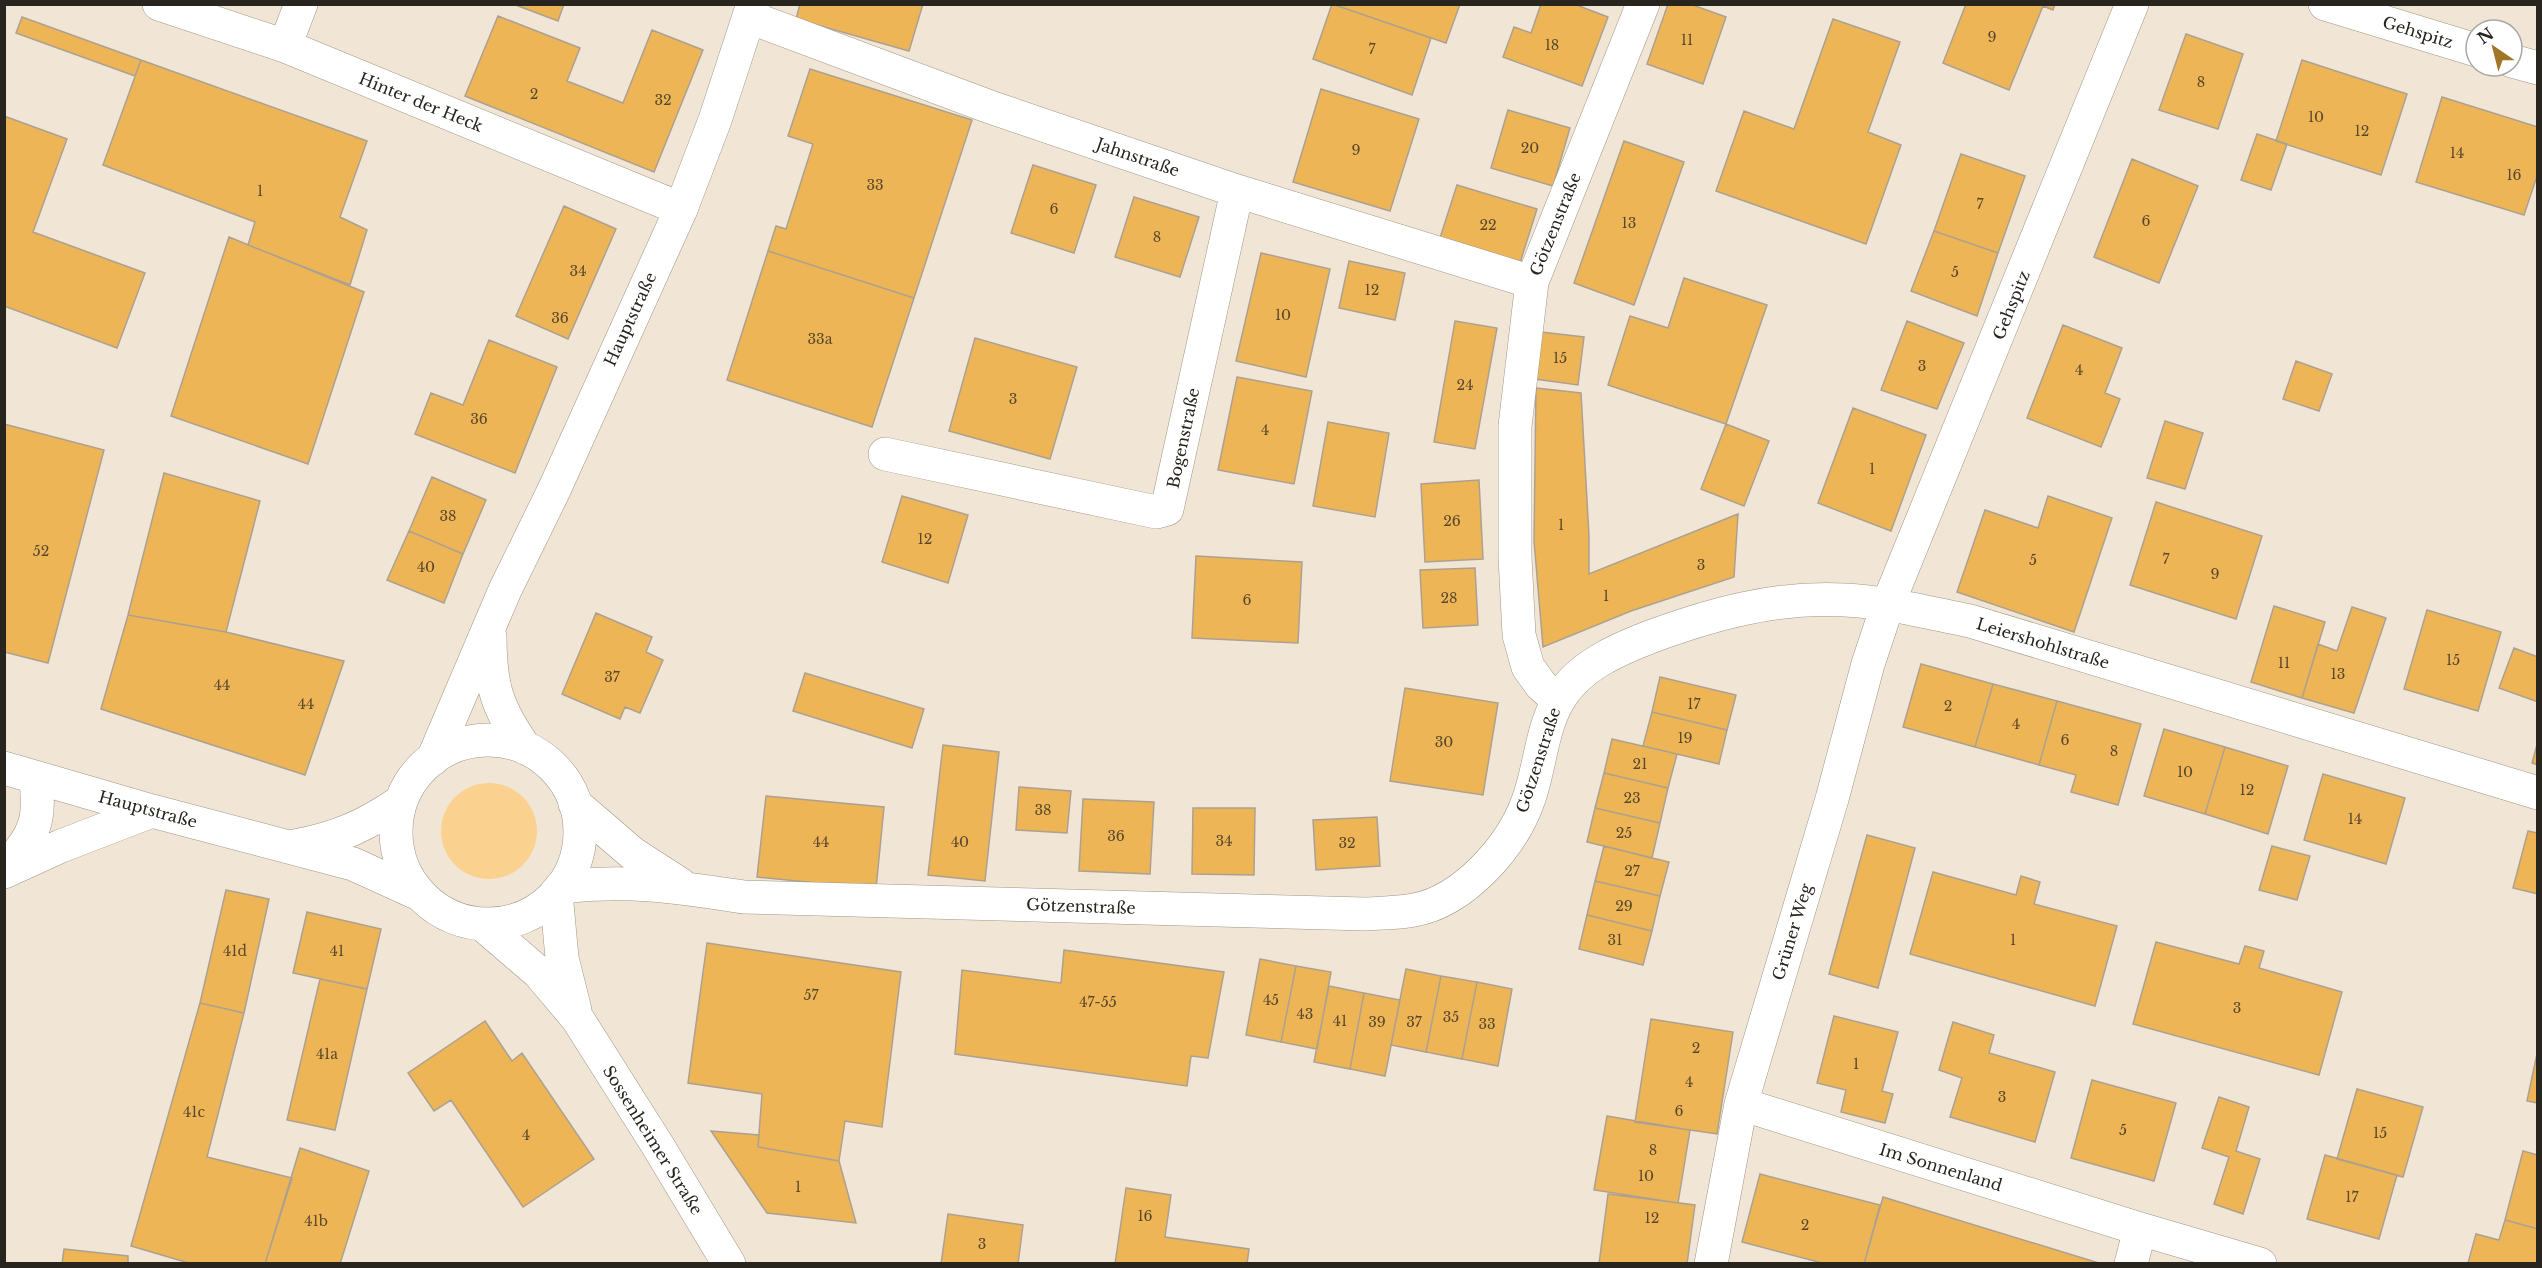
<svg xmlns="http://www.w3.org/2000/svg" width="2542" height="1268" font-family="'Libre Baskerville',serif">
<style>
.green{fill:#fbd190}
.building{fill:#edb556;stroke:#aca191;stroke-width:1.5}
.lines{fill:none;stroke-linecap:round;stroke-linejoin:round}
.street-casing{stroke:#a09686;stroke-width:34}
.secondary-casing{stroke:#a09686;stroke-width:34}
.street{stroke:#fff;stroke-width:33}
.secondary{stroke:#fff;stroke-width:33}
.labels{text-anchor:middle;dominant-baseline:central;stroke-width:6;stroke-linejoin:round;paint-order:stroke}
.number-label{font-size:14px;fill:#59482c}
.street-label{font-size:16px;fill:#28241e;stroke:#fff}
</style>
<rect width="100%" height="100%" fill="#f1e6d5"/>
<path class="green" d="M441 831a48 48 0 1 1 96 0a48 48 0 1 1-96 0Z"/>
<path class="building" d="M 513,4 L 564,4 L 558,21 Z
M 800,4 L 923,4 L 909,51 L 796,19 Z
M 1332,4 L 1460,4 L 1446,43 Z
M 1332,4 L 1431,38 L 1412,95 L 1313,59 Z
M 1541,4 L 1574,4 L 1608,17 L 1582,86 L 1503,57 L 1514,27 L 1531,33 Z
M 1668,4 L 1690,4 L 1726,17 L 1703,84 L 1647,64 Z
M 1966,4 L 2055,4 L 2053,10 L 2043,6 L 2009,90 L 1943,63 Z
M 498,16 L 580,48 L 567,81 L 623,103 L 652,30 L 703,50 L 654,172 L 465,96 Z
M 22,17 L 141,60 L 135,76 L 16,33 Z
M 1833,19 L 1900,42 L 1868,132 L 1901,145 L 1866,244 L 1716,191 L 1744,111 L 1794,129 Z
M 2186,34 L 2243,54 L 2218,129 L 2159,110 Z
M 141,60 L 367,141 L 340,217 L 367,230 L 350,285 L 248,245 L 255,222 L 103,165 Z
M 2302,60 L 2407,94 L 2381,175 L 2276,141 Z
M 810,69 L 972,120 L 914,298 L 768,251 L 776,226 L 786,229 L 813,144 L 788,136 Z
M 1321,89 L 1419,119 L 1390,211 L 1293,182 Z
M 2442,97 L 2538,127 L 2538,173 L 2524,215 L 2416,182 Z
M 1508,110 L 1570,128 L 1553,186 L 1491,168 Z
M 4,116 L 67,139 L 33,232 L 145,273 L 117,348 L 4,306 Z
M 2257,134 L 2287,144 L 2271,190 L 2241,180 Z
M 1624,141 L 1684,162 L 1634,305 L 1574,283 Z
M 1961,154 L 2025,176 L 1998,253 L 1934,231 Z
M 2132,159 L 2198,186 L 2159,283 L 2094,257 Z
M 1033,165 L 1096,185 L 1074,253 L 1011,233 Z
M 1457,185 L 1537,209 L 1519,266 L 1439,241 Z
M 1134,197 L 1199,217 L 1180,277 L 1115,257 Z
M 564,206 L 616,229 L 568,339 L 516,316 Z
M 1934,231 L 1998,253 L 1977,316 L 1911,291 Z
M 229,237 L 364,292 L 308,464 L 171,416 Z
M 768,251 L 914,298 L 872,427 L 727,380 Z
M 1261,253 L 1330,269 L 1306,377 L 1236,361 Z
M 1349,261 L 1405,273 L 1395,320 L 1339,308 Z
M 1684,278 L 1767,305 L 1726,424 L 1608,385 L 1630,316 L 1668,328 Z
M 1455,321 L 1497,328 L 1475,449 L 1434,442 Z
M 1907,321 L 1964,343 L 1937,409 L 1881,390 Z
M 2063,325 L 2122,348 L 2105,393 L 2120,399 L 2101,447 L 2027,418 Z
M 1541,332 L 1584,337 L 1578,385 L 1535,379 Z
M 975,338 L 1077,367 L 1050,459 L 949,431 Z
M 489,340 L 557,367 L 515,473 L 415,434 L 431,393 L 463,405 Z
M 2296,361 L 2332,374 L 2319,411 L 2283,399 Z
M 1237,377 L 1312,391 L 1294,484 L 1218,470 Z
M 1536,388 L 1581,393 L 1589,536 L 1589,574 L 1738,514 L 1734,577 L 1631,611 L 1543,647 L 1534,541 Z
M 1853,408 L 1926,435 L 1891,531 L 1818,503 Z
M 2165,421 L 2203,433 L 2185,489 L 2147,478 Z
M 1328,422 L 1389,433 L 1375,517 L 1313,506 Z
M 4,424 L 104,450 L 48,663 L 4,652 Z
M 1726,424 L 1769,441 L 1744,506 L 1701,489 Z
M 164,473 L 260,501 L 226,632 L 128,615 Z
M 432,477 L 486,500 L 463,554 L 409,531 Z
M 1479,480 L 1483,559 L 1425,562 L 1421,484 Z
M 902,496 L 968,515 L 948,583 L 882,562 Z
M 2048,496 L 2112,518 L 2074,632 L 1957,592 L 1985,510 L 2038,528 Z
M 2156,502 L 2262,536 L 2236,619 L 2130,585 Z
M 409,531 L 463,554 L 444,603 L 387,580 Z
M 1196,556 L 1302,562 L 1298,643 L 1192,638 Z
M 1475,568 L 1478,625 L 1423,628 L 1420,570 Z
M 2274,606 L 2325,622 L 2302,698 L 2251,682 Z
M 2352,607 L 2386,618 L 2354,713 L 2302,698 L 2318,644 L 2337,651 Z
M 2427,610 L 2501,632 L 2478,711 L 2404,689 Z
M 596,613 L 652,637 L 646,652 L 663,660 L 640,713 L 625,707 L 620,719 L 562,694 Z
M 128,615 L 226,632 L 344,661 L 305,775 L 101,709 Z
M 2514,648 L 2538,657 L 2538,702 L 2499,688 Z
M 1921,664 L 1993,684 L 1975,747 L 1903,727 Z
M 805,673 L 924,709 L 912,748 L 793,711 Z
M 1660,677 L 1736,695 L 1727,730 L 1652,712 Z
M 1993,684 L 2057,701 L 2039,765 L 1975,747 Z
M 1405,688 L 1498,703 L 1483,795 L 1390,781 Z
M 2057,701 L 2141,724 L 2118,805 L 2071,792 L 2076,775 L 2039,765 Z
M 1652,712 L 1727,730 L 1719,764 L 1643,746 Z
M 2164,729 L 2225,747 L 2205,814 L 2144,796 Z
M 1612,739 L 1677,754 L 1668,788 L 1604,773 Z
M 2538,741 L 2538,765 L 2532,763 Z
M 943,745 L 999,752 L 985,881 L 928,875 Z
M 2225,747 L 2288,766 L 2268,834 L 2205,814 Z
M 1604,773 L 1668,788 L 1660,823 L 1595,808 Z
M 2323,774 L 2405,798 L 2386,864 L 2304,840 Z
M 1019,787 L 1071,791 L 1067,833 L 1016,830 Z
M 766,796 L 884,807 L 876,889 L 757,877 Z
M 1083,799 L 1154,802 L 1150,874 L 1079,871 Z
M 1193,808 L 1255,808 L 1254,875 L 1192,874 Z
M 1595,808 L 1660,823 L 1652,858 L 1587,842 Z
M 1377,817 L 1380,866 L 1316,870 L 1313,820 Z
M 2528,831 L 2538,833 L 2538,894 L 2513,888 Z
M 1867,835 L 1915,848 L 1878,988 L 1829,974 Z
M 1604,846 L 1669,862 L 1660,896 L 1595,881 Z
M 2272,846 L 2310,856 L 2297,900 L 2259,890 Z
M 1933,872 L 2016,895 L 2021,876 L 2040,882 L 2034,904 L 2117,926 L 2095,1006 L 1910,954 Z
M 1595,881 L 1660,896 L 1652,931 L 1587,915 Z
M 226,890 L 269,899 L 244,1013 L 200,1003 Z
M 307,912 L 381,929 L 367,989 L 293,973 Z
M 1587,915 L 1652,931 L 1643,965 L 1579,949 Z
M 2156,942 L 2239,964 L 2245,946 L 2264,951 L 2259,968 L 2342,992 L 2319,1075 L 2133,1024 Z
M 707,943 L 901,972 L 882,1127 L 845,1121 L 839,1161 L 758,1147 L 762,1094 L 688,1083 Z
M 1064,950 L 1224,972 L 1208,1058 L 1191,1056 L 1187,1086 L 955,1054 L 962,970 L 1061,983 Z
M 1260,959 L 1296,966 L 1281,1042 L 1246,1035 Z
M 1296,966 L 1331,972 L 1317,1049 L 1281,1042 Z
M 1406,969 L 1441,976 L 1426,1052 L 1391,1045 Z
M 1441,976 L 1477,982 L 1462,1059 L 1426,1052 Z
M 320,979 L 367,989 L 335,1130 L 287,1120 Z
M 1477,982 L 1512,989 L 1498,1066 L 1462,1059 Z
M 1329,986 L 1364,993 L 1350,1069 L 1314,1062 Z
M 1364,993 L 1400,1000 L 1385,1076 L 1350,1069 Z
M 200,1003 L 244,1013 L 207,1157 L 292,1178 L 265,1264 L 192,1264 L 131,1246 Z
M 1834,1016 L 1898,1032 L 1882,1091 L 1893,1094 L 1885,1123 L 1841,1112 L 1846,1090 L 1817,1083 Z
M 1651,1019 L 1733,1032 L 1717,1134 L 1635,1122 Z
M 485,1021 L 512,1061 L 522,1053 L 594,1159 L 523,1207 L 451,1100 L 434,1111 L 408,1073 Z
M 1953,1022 L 1994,1035 L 1989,1053 L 2055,1072 L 2035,1142 L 1950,1117 L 1962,1078 L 1939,1070 Z
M 2538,1049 L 2538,1103 L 2527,1101 Z
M 2092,1080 L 2176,1103 L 2154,1181 L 2071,1158 Z
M 2357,1089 L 2423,1107 L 2403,1177 L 2337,1159 Z
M 2219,1097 L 2249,1107 L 2236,1151 L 2260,1159 L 2243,1214 L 2214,1204 L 2229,1157 L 2202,1148 Z
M 1607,1116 L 1690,1130 L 1678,1203 L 1594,1190 Z
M 711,1131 L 759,1135 L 758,1147 L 839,1161 L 856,1223 L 767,1213 Z
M 300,1148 L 369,1171 L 340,1264 L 265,1264 Z
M 2523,1151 L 2538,1155 L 2538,1229 L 2505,1220 Z
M 2325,1155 L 2397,1175 L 2379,1239 L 2307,1219 Z
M 1760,1174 L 1880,1205 L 1864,1264 L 1826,1264 L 1742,1242 Z
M 1126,1188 L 1171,1195 L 1165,1237 L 1249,1249 L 1247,1264 L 1115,1264 Z
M 1608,1194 L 1695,1205 L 1687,1264 L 1599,1264 Z
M 1883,1197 L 2102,1264 L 1864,1264 Z
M 948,1214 L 1023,1225 L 1018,1264 L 941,1264 Z
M 2505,1220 L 2538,1229 L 2538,1264 L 2468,1263 L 2476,1234 L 2499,1240 Z
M 64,1249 L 128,1256 L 128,1264 L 62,1264 Z"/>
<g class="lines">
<defs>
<path id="street" d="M 159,4 L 285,46 L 681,209
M 2325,4 L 2476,50
M 749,17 L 990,107 L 1237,191 L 1532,282
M 285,46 L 301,4
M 2512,61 L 2538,68
M 885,454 L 1156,512 L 1167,509 L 1237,191
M 1558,700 L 1541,685 L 1528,667 L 1519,635 L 1515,557 L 1515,426 L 1532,282 L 1643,4
M 575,804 L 632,853 L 680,884
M 561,887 C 628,879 678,887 744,897 L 1365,914 C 1381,913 1398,913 1414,910 C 1464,901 1512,846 1528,801 C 1540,769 1541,731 1558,701 C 1577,667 1616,650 1650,637 C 1712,614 1777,596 1845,600 C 1887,602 1929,613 1970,621 L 2538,793
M 1741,1104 L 2140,1229 L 2260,1264
M 1711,1264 L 1741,1104 L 1832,799 L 1868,664 L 1888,604 L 2132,4
M 2131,1264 L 2140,1229"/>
<path id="secondary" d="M 490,637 C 490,686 497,708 525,748
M396 832a92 92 0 1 1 184 0a92 92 0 1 1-184 0Z
M 433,759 L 505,590 L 554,490 L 681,209 L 715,120 L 753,4
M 4,768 L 152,811 L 353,864 L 419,894
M 295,846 C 338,838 365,826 400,802
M 4,867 C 35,839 42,817 35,777
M 4,872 L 61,846 L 152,811
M 556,893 L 562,958 L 575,1010
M 482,924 L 539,973 L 577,1018 L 658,1146 L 729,1264"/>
</defs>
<use href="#street" class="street-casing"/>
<use href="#secondary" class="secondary-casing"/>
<use href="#street" class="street"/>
<use href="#secondary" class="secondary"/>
</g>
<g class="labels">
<g class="number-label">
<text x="1992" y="37">9</text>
<text x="1687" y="40">11</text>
<text x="1552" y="45">18</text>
<text x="1372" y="49">7</text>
<text x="2201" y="82">8</text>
<text x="534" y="94">2</text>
<text x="663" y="100">32</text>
<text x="2316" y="117">10</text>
<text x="2362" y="131">12</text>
<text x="1530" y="148">20</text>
<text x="1356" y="150">9</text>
<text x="2457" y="153">14</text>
<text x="2514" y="175">16</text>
<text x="875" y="185">33</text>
<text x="260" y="191">1</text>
<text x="1980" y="204">7</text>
<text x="1054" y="209">6</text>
<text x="2146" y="221">6</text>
<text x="1629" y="223">13</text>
<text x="1488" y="225">22</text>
<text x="1157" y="237">8</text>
<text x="578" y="271">34</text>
<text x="1955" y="272">5</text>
<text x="1372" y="290">12</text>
<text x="1283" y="315">10</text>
<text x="560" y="318">36</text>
<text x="820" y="339">33a</text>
<text x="1560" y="358">15</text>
<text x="1922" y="366">3</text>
<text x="2079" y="370">4</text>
<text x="1465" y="385">24</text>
<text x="1013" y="399">3</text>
<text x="479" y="419">36</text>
<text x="1265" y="430">4</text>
<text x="1872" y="469">1</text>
<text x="448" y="516">38</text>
<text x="1452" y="521">26</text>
<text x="1561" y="525">1</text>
<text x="925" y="539">12</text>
<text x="41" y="551">52</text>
<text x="2166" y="559">7</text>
<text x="2033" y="560">5</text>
<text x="1701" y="565">3</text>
<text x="426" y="567">40</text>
<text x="2215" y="574">9</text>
<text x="1606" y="596">1</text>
<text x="1449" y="598">28</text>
<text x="1247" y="600">6</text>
<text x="2453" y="660">15</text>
<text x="2284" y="663">11</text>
<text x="2338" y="674">13</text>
<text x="612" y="677">37</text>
<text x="222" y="685">44</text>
<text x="306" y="704">44</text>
<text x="1694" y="704">17</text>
<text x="1948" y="706">2</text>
<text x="2016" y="724">4</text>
<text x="1685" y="738">19</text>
<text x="2065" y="740">6</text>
<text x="1444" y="742">30</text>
<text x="2114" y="751">8</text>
<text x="1640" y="764">21</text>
<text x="2185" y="772">10</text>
<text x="2247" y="790">12</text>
<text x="1632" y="798">23</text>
<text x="1043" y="810">38</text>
<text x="2355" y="819">14</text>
<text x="1624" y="833">25</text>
<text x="1116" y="836">36</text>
<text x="1224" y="841">34</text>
<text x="821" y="842">44</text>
<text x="960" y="842">40</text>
<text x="1347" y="843">32</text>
<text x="1632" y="871">27</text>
<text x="1624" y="906">29</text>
<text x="1615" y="940">31</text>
<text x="2013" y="940">1</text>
<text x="235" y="951">41d</text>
<text x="337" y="951">41</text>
<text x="811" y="995">57</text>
<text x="1271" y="1000">45</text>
<text x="1098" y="1002">47-55</text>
<text x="2237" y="1008">3</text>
<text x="1305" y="1014">43</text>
<text x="1451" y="1017">35</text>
<text x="1340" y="1021">41</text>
<text x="1377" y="1022">39</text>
<text x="1414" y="1022">37</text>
<text x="1487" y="1024">33</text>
<text x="1696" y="1048">2</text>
<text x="327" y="1054">41a</text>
<text x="1856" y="1064">1</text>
<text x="1689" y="1082">4</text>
<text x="2002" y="1097">3</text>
<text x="1679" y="1111">6</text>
<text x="194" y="1112">41c</text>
<text x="2123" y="1130">5</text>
<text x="2380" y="1133">15</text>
<text x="526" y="1135">4</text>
<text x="1653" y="1150">8</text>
<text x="1646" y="1176">10</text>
<text x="798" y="1187">1</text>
<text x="2352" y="1197">17</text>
<text x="1145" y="1216">16</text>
<text x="1652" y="1218">12</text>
<text x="316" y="1221">41b</text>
<text x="1805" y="1225">2</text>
<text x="982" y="1244">3</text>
</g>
<g class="street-label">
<text transform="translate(2418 32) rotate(17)">Gehspitz</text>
<text transform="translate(421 102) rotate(22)">Hinter der Heck</text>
<text transform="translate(1138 157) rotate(19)">Jahnstraße</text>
<text transform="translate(1555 224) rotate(-68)">Götzenstraße</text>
<text transform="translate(2011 305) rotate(-68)">Gehspitz</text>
<text transform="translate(630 319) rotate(-65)">Hauptstraße</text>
<text transform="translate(1183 438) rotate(-78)">Bogenstraße</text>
<text transform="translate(2043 643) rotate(17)">Leiershohlstraße</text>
<text transform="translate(1538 760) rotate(-72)">Götzenstraße</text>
<text transform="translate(148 809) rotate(15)">Hauptstraße</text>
<text transform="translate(1081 906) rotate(2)">Götzenstraße</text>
<text transform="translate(1792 932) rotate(-73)">Grüner Weg</text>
<text transform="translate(653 1140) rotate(58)">Sossenheimer Straße</text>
<text transform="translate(1941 1167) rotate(17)">Im Sonnenland</text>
</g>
</g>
<rect width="2542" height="1268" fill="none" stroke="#28241e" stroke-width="12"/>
<g transform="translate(2494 48) rotate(325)"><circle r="28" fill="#ffffff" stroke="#a9a7a5" stroke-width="1.5"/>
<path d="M0-4.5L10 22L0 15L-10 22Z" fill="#a17626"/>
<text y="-9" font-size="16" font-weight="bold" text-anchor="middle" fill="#28241e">N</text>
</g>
</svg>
